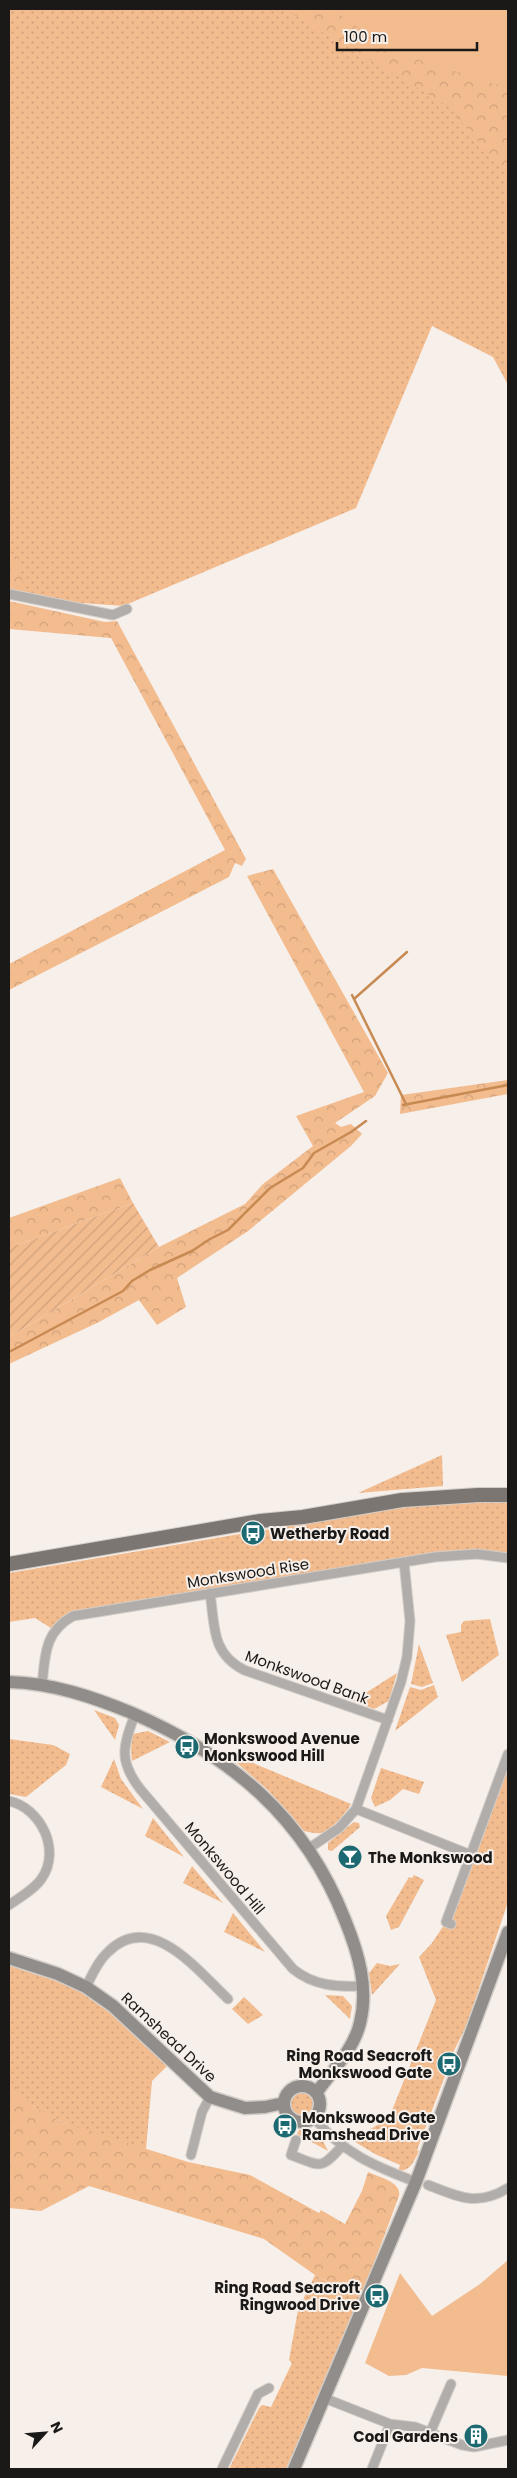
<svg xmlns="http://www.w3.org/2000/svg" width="517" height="2478" font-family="Poppins,sans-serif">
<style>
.grass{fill:url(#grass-dots)}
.forest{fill:url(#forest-crowns)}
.park{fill:#f3bc8f}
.garden{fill:url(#garden-furrows)}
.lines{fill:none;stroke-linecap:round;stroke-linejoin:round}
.stream{stroke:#c88a53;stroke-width:2.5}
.street-casing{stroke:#d3cdc8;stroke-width:11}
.secondary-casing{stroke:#d3cdc8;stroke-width:15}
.primary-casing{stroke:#d3cdc8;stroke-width:16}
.street{stroke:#b0adab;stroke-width:9}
.secondary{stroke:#918d8a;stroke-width:12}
.primary{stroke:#7b7672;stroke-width:14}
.labels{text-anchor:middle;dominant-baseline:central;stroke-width:4;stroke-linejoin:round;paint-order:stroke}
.poi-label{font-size:15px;font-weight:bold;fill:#1b1917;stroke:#f6efea;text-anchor:start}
.street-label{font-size:15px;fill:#1b1917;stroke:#f6efea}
</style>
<defs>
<pattern id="grass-dots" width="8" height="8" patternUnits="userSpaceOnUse" patternTransform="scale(1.25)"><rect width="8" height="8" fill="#f3bc8f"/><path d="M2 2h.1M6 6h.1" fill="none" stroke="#d0a17b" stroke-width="1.8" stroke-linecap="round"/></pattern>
<pattern id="forest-crowns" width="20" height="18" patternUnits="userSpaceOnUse" patternTransform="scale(1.25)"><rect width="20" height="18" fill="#f3bc8f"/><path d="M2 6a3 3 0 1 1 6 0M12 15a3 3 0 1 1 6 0" fill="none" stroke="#d0a17b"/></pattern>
<pattern id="garden-furrows" width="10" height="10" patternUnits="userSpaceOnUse" patternTransform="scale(1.25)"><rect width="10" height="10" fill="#f3bc8f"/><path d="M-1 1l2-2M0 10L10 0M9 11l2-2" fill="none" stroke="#d0a17b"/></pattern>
</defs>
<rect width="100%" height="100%" fill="#f6efea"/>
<path class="grass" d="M 9,9 L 333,9 L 508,88 L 508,385 L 493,357 L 432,326 L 356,508 L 123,606 L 56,601 L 9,590 Z
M 442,1455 L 443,1486 L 358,1493 Z
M 508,1501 L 508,1558 L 477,1554 L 86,1613 L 54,1630 L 35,1618 L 9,1622 L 9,1573 L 400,1507 Z
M 490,1619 L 499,1655 L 462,1682 L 446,1635 L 461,1632 L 461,1625 L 464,1621 Z
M 419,1644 L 433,1683 L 422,1687 L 411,1684 Z
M 397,1673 L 389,1701 L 374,1709 L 353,1701 Z
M 434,1685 L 438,1697 L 395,1731 L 410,1687 L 421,1690 Z
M 94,1710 L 115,1718 L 119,1725 L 115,1740 Z
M 148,1731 L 170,1742 L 132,1761 L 131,1748 L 133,1734 Z
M 9,1739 L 53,1745 L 70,1754 L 66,1765 L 26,1797 L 9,1794 Z
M 222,1750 L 351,1804 C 345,1814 333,1829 321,1833 C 316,1834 309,1832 304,1831 L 268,1790 Z
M 508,1754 L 508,1902 L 467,2024 L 452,2055 L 448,2055 L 444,2066 L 448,2068 L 417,2150 L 419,2151 C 414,2161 411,2171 398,2171 L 400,2165 L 375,2154 L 352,2140 L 389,2118 L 436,2000 L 419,1957 L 432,1943 L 446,1922 Z
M 114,1759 L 121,1779 L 143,1809 L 101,1787 Z
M 381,1768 L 424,1782 L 419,1794 L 403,1789 L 390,1800 L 375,1807 L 371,1798 Z
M 153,1818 L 184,1857 L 145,1836 Z
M 354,1822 L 359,1823 L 360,1827 L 332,1851 L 328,1850 L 328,1843 Z
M 192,1866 L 223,1903 L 183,1883 Z
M 414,1875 L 424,1880 L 399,1927 L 391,1930 L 386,1916 L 409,1877 L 412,1878 Z
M 233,1913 L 265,1952 L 224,1932 Z
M 377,1963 L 390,1966 L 400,1964 L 372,1995 L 369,1973 Z
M 9,1964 C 46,1973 86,1988 116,2014 C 134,2029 150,2048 167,2066 L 152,2081 L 146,2149 C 104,2136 31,2122 9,2080 Z
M 325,1995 L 343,1996 L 352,2006 L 350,2019 Z
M 244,1997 L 263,2015 L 248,2024 L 232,2009 Z
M291 2104a12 12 0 1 1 24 0a12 12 0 1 1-24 0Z
M 309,2129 L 319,2133 L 328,2151 L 297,2134 L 299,2130 Z
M 315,2275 L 361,2298 L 286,2469 L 229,2469 L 259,2408 L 262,2405 L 271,2407 L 292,2363 L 289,2360 L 298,2310 Z"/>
<path class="forest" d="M 287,9 L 508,9 L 508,177 L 448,106 L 300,19 Z
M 9,554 L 16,557 L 26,593 L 56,601 L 9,593 Z
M 9,601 L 105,622 L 117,621 L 246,859 L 242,866 L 235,863 L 229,877 L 9,990 L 9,964 L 225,850 L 111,638 L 9,629 Z
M 273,869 L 388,1073 L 375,1096 L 335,1123 L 341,1127 L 351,1124 L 362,1134 L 351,1146 L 248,1231 L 177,1278 L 186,1307 L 157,1325 L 139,1300 L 99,1322 L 9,1364 L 9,1337 L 159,1247 L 245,1204 L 263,1184 L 313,1146 L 296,1116 L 364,1092 L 247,876 Z
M 508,1080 L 508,1094 L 400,1114 L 401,1095 Z
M 120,1178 L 133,1203 L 17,1245 L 9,1245 L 9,1218 Z
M 9,2080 L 34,2107 L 61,2122 L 188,2162 L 250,2175 L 319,2213 L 321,2210 L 345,2224 L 362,2191 L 368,2172 C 379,2177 402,2182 399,2196 L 361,2298 L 315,2275 L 264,2239 L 89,2186 L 41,2211 L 9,2208 Z"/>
<path class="park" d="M 333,9 L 508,9 L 508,88 L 388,50 Z
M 508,2260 L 508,2376 L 422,2368 L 406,2375 L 389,2376 L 365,2363 L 400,2273 L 432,2316 L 480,2284 Z"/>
<path class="garden" d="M 133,1203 L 159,1247 L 9,1337 L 9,1245 L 17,1245 Z"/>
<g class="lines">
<path class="stream" d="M 352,995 L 406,1104
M 354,999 L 407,952
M 403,1105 L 508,1085
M 9,1352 L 123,1291 L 132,1281 L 150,1270 L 192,1251 L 210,1239 L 228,1230 L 270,1188 L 303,1168 L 314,1153 L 351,1132 L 366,1121"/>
<defs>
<path id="street" d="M 9,594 L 113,615 L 127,609
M 210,1593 C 215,1626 211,1653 244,1670 L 388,1720
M 42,1686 C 45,1656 44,1632 73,1616 L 435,1557 L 477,1554 L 508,1558
M 135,1714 C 123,1747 118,1761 141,1790 L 293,1969 C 314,1986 337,1987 363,1986
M 9,1801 C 41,1808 61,1850 42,1878 C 35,1889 19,1898 9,1905
M 356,1809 L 471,1855
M 308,1849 L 339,1828 L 356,1809 L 401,1682 L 407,1657 L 410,1621 L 404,1562
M 451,1924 L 446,1922 L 508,1754
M 86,1987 C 92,1975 98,1961 108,1952 C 151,1909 199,1972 228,1999
M 314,2118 C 343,2153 374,2166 416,2182
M 296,2140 L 291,2155 C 321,2166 320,2171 342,2146
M 191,2155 L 202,2112 L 210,2097
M 428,2185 C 459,2197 477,2207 508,2188
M 324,2398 L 390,2424 L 415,2427 L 462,2445 L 474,2447 L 508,2440
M 430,2433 L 451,2384
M 222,2469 L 258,2394 L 269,2388
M 372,2469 L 390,2424"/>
<path id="secondary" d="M 9,1682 C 52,1683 93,1697 132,1713 C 231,1756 305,1817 345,1920 C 358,1952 369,1987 360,2023 C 354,2049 332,2071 317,2092
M 9,1958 L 58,1974 L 86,1987 L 113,2006 L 210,2097 L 245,2108 L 265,2107 L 284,2103
M284 2104a18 18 0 1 1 36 0a18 18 0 1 1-36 0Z
M 294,2469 L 416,2182 L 508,1932"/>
<path id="primary" d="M 9,1564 L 260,1521 L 303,1517 L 402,1500 L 478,1495 L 508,1495"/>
</defs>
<use href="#street" class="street-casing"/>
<use href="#secondary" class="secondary-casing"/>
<use href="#primary" class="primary-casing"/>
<use href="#street" class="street"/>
<use href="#secondary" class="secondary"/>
<use href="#primary" class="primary"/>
</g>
<defs>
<symbol id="bus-disc" viewBox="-11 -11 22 22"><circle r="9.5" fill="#1d6971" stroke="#f6efea"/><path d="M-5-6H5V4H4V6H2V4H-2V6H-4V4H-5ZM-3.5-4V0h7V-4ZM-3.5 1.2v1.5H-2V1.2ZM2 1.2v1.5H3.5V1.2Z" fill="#fff"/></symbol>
<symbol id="bar-disc" viewBox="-11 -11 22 22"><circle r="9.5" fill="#1d6971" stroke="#f6efea"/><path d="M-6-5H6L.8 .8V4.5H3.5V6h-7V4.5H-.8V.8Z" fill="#fff"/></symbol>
<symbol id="building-disc" viewBox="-11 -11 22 22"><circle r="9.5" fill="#1d6971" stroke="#f6efea"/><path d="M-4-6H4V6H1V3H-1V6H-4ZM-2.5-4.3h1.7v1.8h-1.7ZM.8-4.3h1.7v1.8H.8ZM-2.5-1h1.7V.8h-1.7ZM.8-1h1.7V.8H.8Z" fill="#fff"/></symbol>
</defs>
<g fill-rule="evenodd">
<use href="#bus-disc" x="239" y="1519" width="28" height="28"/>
<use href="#bus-disc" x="173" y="1733" width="28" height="28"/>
<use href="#bar-disc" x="336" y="1843" width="28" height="28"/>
<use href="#bus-disc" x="435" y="2050" width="28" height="28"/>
<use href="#bus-disc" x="271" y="2112" width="28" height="28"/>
<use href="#bus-disc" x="363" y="2282" width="28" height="28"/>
<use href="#building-disc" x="462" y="2422" width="28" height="28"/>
</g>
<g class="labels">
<g class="poi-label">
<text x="270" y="1533">Wetherby Road</text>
<text x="204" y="1738">Monkswood Avenue<tspan x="204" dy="17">Monkswood Hill</tspan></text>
<text x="368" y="1857">The Monkswood</text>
<text x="432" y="2055" text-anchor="end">Ring Road Seacroft<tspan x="432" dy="17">Monkswood Gate</tspan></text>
<text x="302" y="2117">Monkswood Gate<tspan x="302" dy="17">Ramshead Drive</tspan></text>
<text x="360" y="2287" text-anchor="end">Ring Road Seacroft<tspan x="360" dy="17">Ringwood Drive</tspan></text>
<text x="458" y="2436" text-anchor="end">Coal Gardens</text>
</g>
<g class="street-label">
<text transform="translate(248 1573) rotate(-9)">Monkswood Rise</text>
<text transform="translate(307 1677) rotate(20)">Monkswood Bank</text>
<text transform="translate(225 1868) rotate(50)">Monkswood Hill</text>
<text transform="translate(169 2037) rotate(43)">Ramshead Drive</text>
</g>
</g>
<rect width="517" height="2478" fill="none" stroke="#1b1917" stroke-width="20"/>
<g transform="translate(45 2433) rotate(64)" stroke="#f6efea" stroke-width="4" paint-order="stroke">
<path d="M0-4L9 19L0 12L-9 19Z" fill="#1b1917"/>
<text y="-8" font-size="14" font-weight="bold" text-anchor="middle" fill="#1b1917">N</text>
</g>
<path d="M337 42v8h140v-8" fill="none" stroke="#1b1917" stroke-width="2.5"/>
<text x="344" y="42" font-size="15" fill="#1b1917" stroke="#f6efea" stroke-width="4" paint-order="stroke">100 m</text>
</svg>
